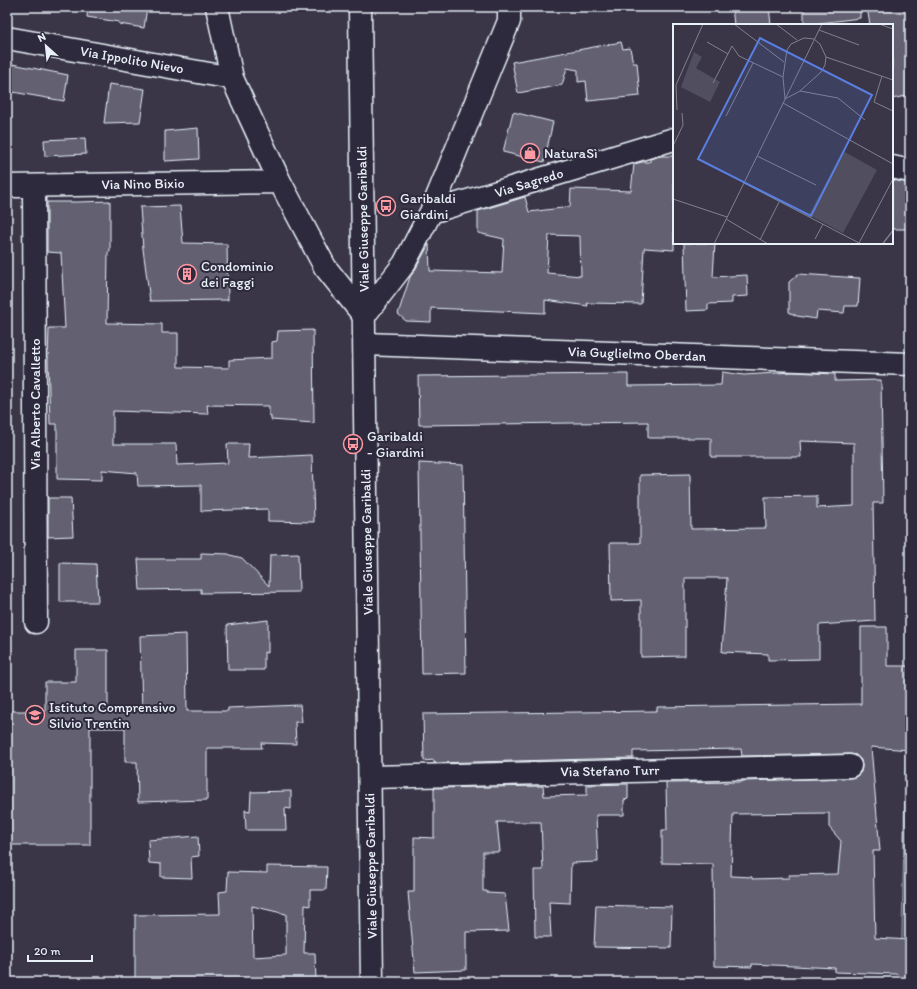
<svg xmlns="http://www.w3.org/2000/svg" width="917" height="989" font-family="Itim,sans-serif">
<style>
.green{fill:#504e5f;stroke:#9ca0ac}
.building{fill:#636171;stroke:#e8f1f8;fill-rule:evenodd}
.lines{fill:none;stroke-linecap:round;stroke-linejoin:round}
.street-casing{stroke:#e8f1f8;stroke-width:25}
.secondary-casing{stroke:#e8f1f8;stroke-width:25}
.street{stroke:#2f2a3d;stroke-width:22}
.secondary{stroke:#2f2a3d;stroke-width:22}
.labels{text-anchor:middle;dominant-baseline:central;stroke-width:4;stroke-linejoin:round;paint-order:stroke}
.street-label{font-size:14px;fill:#e8f1f8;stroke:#2f2a3d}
.poi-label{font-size:14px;fill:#e8f1f8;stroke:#2f2a3d;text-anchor:start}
.inset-road{fill:none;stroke:#80818e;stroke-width:1}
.view{fill:#5a7fe2;fill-opacity:0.15;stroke:#5a7fe2;stroke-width:2}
.inset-edge{fill:none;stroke:#e8f1f8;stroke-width:2}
</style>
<rect width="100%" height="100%" fill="#3a3648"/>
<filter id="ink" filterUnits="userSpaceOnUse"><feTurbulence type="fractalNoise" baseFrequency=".025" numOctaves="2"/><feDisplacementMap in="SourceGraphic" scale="8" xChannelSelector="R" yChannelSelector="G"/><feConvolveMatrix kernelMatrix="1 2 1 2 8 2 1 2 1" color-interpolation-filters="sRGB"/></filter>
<g filter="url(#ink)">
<path class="green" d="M 910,534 L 910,982 L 901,982 Z"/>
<path class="building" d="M 88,7 L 147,7 L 144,28 L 119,24 L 119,22 L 87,17 Z
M 732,7 L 769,7 L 771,25 L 734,25 Z
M 804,7 L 860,7 L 860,18 L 804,25 Z
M 867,7 L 910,7 L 910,95 L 892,99 L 892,25 L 870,25 Z
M 621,42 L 623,49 L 630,48 L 633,63 L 637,63 L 640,96 L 588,101 L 586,81 L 578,82 L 578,70 L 567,68 L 562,85 L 518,93 L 512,62 Z
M 7,63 L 68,75 L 64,101 L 7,91 Z
M 109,84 L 145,89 L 140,122 L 104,123 Z
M 513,112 L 553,122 L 544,162 L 503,152 Z
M 198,128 L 199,159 L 165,161 L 165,131 Z
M 85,138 L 86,154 L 45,156 L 44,140 Z
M 660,156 L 674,156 L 674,250 L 644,248 L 641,304 L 587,303 L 588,306 L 545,300 L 545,313 L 431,308 L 431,322 L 406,321 L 398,314 L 410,277 L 415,270 L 429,244 L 430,271 L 502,273 L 504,239 L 478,233 L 478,211 L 525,197 L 529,212 L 570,207 L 571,189 L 631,191 L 634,164 L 642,162 L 650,162 L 650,159 ZM 549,235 L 580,236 L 581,276 L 547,273 Z
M 892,180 L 910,183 L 910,229 L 892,229 Z
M 110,201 L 110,252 L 108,252 L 107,323 L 162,324 L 162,333 L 178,333 L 178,367 L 229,368 L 229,360 L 272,358 L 272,342 L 277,341 L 278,331 L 313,330 L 314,423 L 271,420 L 271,416 L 269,415 L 269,406 L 207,405 L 208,414 L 113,411 L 113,444 L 176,444 L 177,465 L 228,463 L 227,444 L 249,444 L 248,458 L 312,455 L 314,522 L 268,521 L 268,509 L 201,511 L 201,485 L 138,486 L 137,473 L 102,470 L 102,480 L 57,479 L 57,424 L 50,424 L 48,360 L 49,328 L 65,328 L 61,253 L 47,252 L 47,202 L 78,202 Z
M 180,206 L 183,243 L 227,244 L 228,300 L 150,301 L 143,249 L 140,207 Z
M 684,243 L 715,243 L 713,277 L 747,275 L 748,296 L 732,297 L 732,303 L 708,304 L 708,310 L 686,311 Z
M 798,274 L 860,278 L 858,306 L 845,306 L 844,313 L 817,311 L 816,319 L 797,316 L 789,312 L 789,282 Z
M 722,372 L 744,375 L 793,372 L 835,374 L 835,381 L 881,380 L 883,503 L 873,503 L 875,621 L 819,625 L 819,659 L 768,660 L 768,654 L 722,652 L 727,578 L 685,578 L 685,656 L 641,657 L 641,600 L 611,601 L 610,543 L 640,543 L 640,475 L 690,474 L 691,529 L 766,528 L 765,497 L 817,496 L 817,508 L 854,506 L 854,443 L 800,441 L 801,457 L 711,457 L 711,438 L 648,438 L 648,422 L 419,425 L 418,376 L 628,374 L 628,386 L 721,385 Z
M 419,463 L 463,465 L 466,673 L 422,674 Z
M 48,498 L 71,498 L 73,536 L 48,537 Z
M 201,553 L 229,554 L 230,555 L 242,558 L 269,586 L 270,555 L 298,554 L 299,592 L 201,593 L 201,589 L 140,590 L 138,559 L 201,559 Z
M 60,563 L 96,564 L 98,602 L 60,602 Z
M 268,620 L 268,653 L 264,652 L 264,670 L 228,670 L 227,625 Z
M 861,627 L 887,627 L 887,666 L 910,666 L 910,750 L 871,747 L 880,851 L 873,851 L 875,938 L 910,940 L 910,982 L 906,982 L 897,974 L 835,972 L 835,968 L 752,964 L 752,967 L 714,966 L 713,864 L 662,863 L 662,830 L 667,830 L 666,783 L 742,782 L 742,781 L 850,778 L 857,776 L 861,772 L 862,766 L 861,760 L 856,755 L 850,754 L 742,756 L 741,749 L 633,751 L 633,758 L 434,763 L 434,760 L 424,761 L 423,714 L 657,711 L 657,707 L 861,704 ZM 829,813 L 829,827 L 841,841 L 838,874 L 789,875 L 789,878 L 752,879 L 752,877 L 731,876 L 733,814 Z
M 186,634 L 187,711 L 228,711 L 228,708 L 300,705 L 302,722 L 295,722 L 296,744 L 261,743 L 262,748 L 207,748 L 207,800 L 138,802 L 137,762 L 125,762 L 125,728 L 90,728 L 90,845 L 7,845 L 7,711 L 45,711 L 45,682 L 76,682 L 76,650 L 108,650 L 108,712 L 142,711 L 140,636 Z
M 628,784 L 628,799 L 624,800 L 624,815 L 596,815 L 598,862 L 571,863 L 570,903 L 549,902 L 551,937 L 535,937 L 534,870 L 543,870 L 541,822 L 497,822 L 500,852 L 483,852 L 483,891 L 487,891 L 487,893 L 505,894 L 509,931 L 466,932 L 466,970 L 415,972 L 408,892 L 414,892 L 414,837 L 434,838 L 434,788 L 543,786 L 544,796 L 587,795 L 587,785 Z
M 291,791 L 291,809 L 285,808 L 286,830 L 246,830 L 245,810 L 250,811 L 251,792 Z
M 198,836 L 199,856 L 191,857 L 192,878 L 161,877 L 161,864 L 149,863 L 148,840 Z
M 267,866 L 327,867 L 326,890 L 310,890 L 310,906 L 305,905 L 304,953 L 315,953 L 316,982 L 135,982 L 135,915 L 220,914 L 219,892 L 227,891 L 228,872 L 267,873 ZM 252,906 L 286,914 L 286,955 L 253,957 Z
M 596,905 L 672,907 L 671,948 L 594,947 Z"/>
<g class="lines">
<defs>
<path id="street" d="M 217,7 L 232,78 L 280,182 L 325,267 L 364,316 L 404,264 L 431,212 L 509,21 L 509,7
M 7,38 L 232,78
M 892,167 L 910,171
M 7,186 L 280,182
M 34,186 L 36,622
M 431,212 L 674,139
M 365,344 L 910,364
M 370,777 L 850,766"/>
<path id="secondary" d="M 360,7 L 372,982"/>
</defs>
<use href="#street" class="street-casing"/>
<use href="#secondary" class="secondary-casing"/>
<use href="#street" class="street"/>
<use href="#secondary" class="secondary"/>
</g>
</g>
<defs>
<symbol id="shop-ring" viewBox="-11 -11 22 22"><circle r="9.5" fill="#2f2a3d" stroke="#ff9aa2" stroke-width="1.5"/><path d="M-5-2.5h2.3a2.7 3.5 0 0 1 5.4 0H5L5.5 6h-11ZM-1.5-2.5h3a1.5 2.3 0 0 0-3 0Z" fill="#ff9aa2"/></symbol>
<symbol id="bus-ring" viewBox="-11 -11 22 22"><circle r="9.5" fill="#2f2a3d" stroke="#ff9aa2" stroke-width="1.5"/><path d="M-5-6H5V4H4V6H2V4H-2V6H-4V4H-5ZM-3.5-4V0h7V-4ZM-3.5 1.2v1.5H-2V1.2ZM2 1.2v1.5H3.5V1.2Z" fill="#ff9aa2"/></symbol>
<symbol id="building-ring" viewBox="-11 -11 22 22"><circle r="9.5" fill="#2f2a3d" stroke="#ff9aa2" stroke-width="1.5"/><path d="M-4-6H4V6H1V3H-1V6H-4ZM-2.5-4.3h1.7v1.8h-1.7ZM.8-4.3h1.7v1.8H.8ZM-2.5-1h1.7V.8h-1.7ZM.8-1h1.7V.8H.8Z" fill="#ff9aa2"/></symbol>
<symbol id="school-ring" viewBox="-11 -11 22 22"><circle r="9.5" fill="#2f2a3d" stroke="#ff9aa2" stroke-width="1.5"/><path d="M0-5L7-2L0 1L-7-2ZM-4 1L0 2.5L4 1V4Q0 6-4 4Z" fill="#ff9aa2"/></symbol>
</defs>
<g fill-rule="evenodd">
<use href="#shop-ring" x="519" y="142" width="22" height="22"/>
<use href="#bus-ring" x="375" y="195" width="22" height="22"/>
<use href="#building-ring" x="176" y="263" width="22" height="22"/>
<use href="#bus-ring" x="342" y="433" width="22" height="22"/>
<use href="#school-ring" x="24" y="704" width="22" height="22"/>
</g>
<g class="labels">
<g class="street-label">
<text transform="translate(132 60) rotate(10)">Via Ippolito Nievo</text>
<text transform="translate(529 183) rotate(-17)">Via Sagredo</text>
<text transform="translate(143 184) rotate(-1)">Via Nino Bixio</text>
<text transform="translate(363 219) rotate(-91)">Viale Giuseppe Garibaldi</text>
<text transform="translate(637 354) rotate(2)">Via Guglielmo Oberdan</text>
<text transform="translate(35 404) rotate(-90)">Via Alberto Cavalletto</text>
<text transform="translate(367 542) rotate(-91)">Viale Giuseppe Garibaldi</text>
<text transform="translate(610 771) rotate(-1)">Via Stefano Turr</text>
<text transform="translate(371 866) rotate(-91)">Viale Giuseppe Garibaldi</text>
</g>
<g class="poi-label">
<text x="544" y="153">NaturaSì</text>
<text x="400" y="198">Garibaldi<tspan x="400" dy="16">Giardini</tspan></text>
<text x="201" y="266">Condominio<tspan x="201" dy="16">dei Faggi</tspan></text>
<text x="367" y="436">Garibaldi<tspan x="367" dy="16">- Giardini</tspan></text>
<text x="49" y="707">Istituto Comprensivo<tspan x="49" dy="16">Silvio Trentin</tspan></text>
</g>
</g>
<g transform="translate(673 24)">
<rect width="220" height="220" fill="#3a3648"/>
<path d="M 21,28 L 29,33 L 23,44 L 47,58 L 37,78 L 8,63 ZM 170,127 L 204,146 L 170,209 L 136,191 Z" fill="#504e5f"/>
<path class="inset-road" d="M 61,0 L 111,38M 103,0 L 124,16M 206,0 L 220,5M 146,6 L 186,21M 131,14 L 141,15 L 147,20 L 153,33 L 152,41 L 148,48 L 127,67 L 112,75 L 110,53 L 114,26 L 118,20 ZM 34,18 L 55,30M 153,33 L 220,56M 209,52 L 201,78 L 220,87M 40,59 L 59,22 L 66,32 L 110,53M 127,67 L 165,74 L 192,96M 110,79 L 220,140M 4,86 L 3,61 L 30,0M 53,92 L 80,39M 0,122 L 10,101 L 9,89M 84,132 L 143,161M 71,159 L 188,220M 0,175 L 54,193M 53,195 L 95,220M 142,215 L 150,200M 87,216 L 106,178M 186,219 L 220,155M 41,220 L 149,0M 209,220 L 220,206M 210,220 L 220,207"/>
<path class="view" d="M 87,14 L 199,71 L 138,192 L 25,135 Z"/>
<rect width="220" height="220" class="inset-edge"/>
</g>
<rect width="917" height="989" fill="none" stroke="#2f2a3d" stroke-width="24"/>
<rect x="12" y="12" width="893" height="965" fill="none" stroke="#e8f1f8" stroke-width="1.5" filter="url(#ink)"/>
<g transform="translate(46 46) rotate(333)" stroke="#2f2a3d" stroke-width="3" paint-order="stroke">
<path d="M0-3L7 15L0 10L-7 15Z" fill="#e8f1f8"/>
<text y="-6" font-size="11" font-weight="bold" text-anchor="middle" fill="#e8f1f8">N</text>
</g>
<path d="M28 955v6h64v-6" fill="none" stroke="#e8f1f8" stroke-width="2"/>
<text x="34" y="955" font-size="12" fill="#e8f1f8" stroke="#2f2a3d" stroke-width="3" paint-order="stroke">20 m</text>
</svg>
